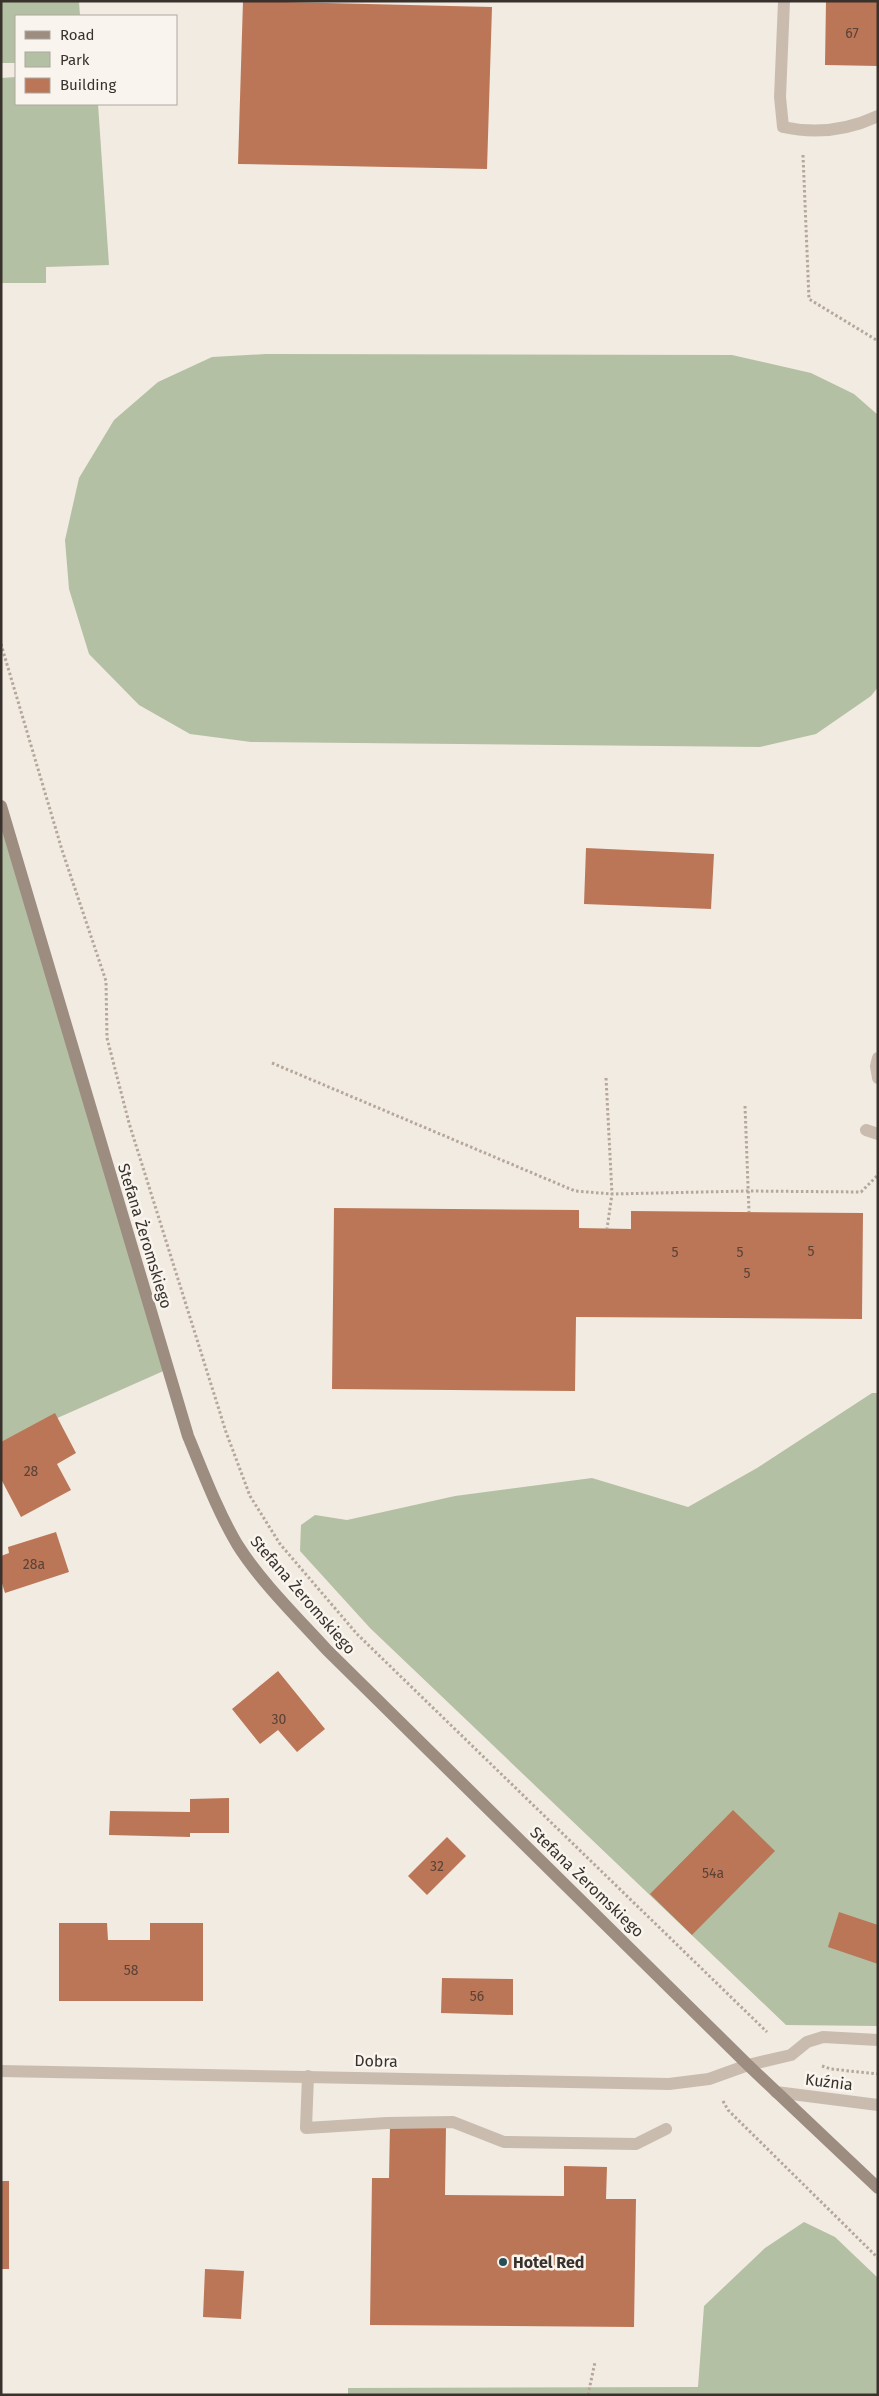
<svg xmlns="http://www.w3.org/2000/svg" width="879" height="2396" font-family="'Fira Sans',sans-serif">
<style>
.green{fill:#b4c0a3}
.building{fill:#bb7657}
.lines{fill:none;stroke-linecap:round;stroke-linejoin:round}
.path{stroke:#b5a799;stroke-width:3;stroke-dasharray:2.5 2.5;stroke-linecap:butt}
.lane{stroke:#c9bcae;stroke-width:12}
.street{stroke:#c9bcae;stroke-width:12}
.secondary{stroke:#9d8c80;stroke-width:12}
.poi-dot{fill:#255057;stroke:#f9f5ee;stroke-width:2}
.labels{text-anchor:middle;dominant-baseline:central;stroke-width:5;stroke-linejoin:round;paint-order:stroke}
.number-label{font-size:14px;fill:#5a4237}
.street-label{font-size:16px;fill:#39312c;stroke:#f9f5ee}
.poi-label{font-size:16px;font-weight:bold;fill:#39312c;stroke:#f9f5ee;text-anchor:start}
</style>
<rect width="100%" height="100%" fill="#f2ebe2"/>
<path class="green" d="M 1,1 L 79,1 L 80,16 L 16,16 L 16,63 L 1,63 Z
M 16,77 L 16,104 L 98,104 L 109,265 L 46,267 L 46,283 L 1,283 L 1,78 Z
M 266,354 L 732,355 L 811,373 L 854,394 L 878,415 L 878,687 L 871,696 L 816,734 L 760,747 L 251,742 L 190,734 L 139,705 L 89,654 L 69,589 L 65,540 L 79,478 L 114,420 L 158,382 L 212,357 Z
M 1,806 L 168,1369 L 1,1443 Z
M 872,1393 L 878,1393 L 878,2026 L 786,2025 L 370,1628 L 300,1551 L 301,1525 L 315,1515 L 347,1520 L 455,1496 L 592,1478 L 688,1507 L 757,1468 Z
M 804,2222 L 835,2237 L 878,2278 L 878,2395 L 348,2395 L 348,2388 L 698,2387 L 704,2306 L 765,2248 Z"/>
<path class="building" d="M 243,1 L 492,7 L 487,169 L 238,164 Z
M 826,1 L 878,1 L 878,66 L 825,65 Z
M 586,848 L 714,854 L 711,909 L 584,904 Z
M 334,1208 L 579,1210 L 579,1228 L 631,1229 L 631,1211 L 863,1213 L 862,1319 L 576,1317 L 575,1391 L 332,1389 Z
M 55,1413 L 76,1453 L 57,1464 L 71,1490 L 21,1517 L 1,1479 L 1,1442 Z
M 56,1532 L 69,1572 L 5,1593 L 1,1580 L 1,1556 L 9,1553 L 8,1547 Z
M 278,1671 L 325,1729 L 297,1752 L 278,1730 L 260,1744 L 232,1709 Z
M 229,1798 L 229,1833 L 190,1833 L 190,1837 L 109,1835 L 110,1811 L 190,1812 L 190,1799 Z
M 733,1810 L 775,1851 L 692,1935 L 650,1894 Z
M 447,1837 L 466,1856 L 427,1895 L 408,1876 Z
M 839,1912 L 878,1925 L 878,1964 L 828,1947 Z
M 59,1923 L 107,1923 L 108,1940 L 150,1940 L 150,1923 L 203,1923 L 203,2001 L 59,2001 Z
M 442,1978 L 513,1979 L 513,2015 L 441,2013 Z
M 390,2126 L 446,2127 L 445,2195 L 564,2196 L 564,2166 L 607,2167 L 606,2199 L 636,2199 L 634,2327 L 370,2325 L 372,2178 L 389,2178 Z
M 1,2181 L 9,2181 L 9,2269 L 1,2269 Z
M 205,2269 L 244,2271 L 241,2319 L 203,2317 Z"/>
<g class="lines">
<path class="path" d="M 803,155 L 809,299 L 878,341
M 1,644 L 62,850 L 106,981 L 107,1038 L 129,1123 L 226,1432 L 250,1496 L 280,1544 L 357,1634 L 767,2032
M 272,1063 L 575,1191 L 612,1194 L 747,1191 L 861,1192 L 878,1175
M 606,1078 L 612,1194 L 607,1229
M 745,1106 L 749,1212
M 822,2066 L 831,2069 L 878,2074
M 723,2101 L 728,2110 L 878,2258
M 588,2395 L 595,2362"/>
<path class="lane" d="M 784,1 L 780,97 L 783,127 C 815,134 848,130 878,116
M 878,1058 L 876,1066 L 878,1078
M 866,1130 L 878,1134
M 748,2065 L 791,2055 L 807,2042 L 823,2037 L 878,2040
M 308,2076 L 306,2128 L 387,2123 L 453,2122 L 504,2142 L 636,2144 L 666,2129"/>
<path class="street" d="M 1,2071 L 669,2084 L 709,2079 L 748,2065
M 776,2092 L 878,2105"/>
<path class="secondary" d="M 1,806 L 188,1436 C 203,1472 217,1510 237,1544 C 260,1581 298,1618 327,1650 L 748,2065 L 878,2188"/>
</g>
<circle class="poi-dot" cx="503" cy="2262" r="5"/>
<g class="labels">
<g class="number-label">
<text x="852" y="33">67</text>
<text x="811" y="1251">5</text>
<text x="675" y="1252">5</text>
<text x="740" y="1252">5</text>
<text x="747" y="1273">5</text>
<text x="31" y="1471">28</text>
<text x="34" y="1564">28a</text>
<text x="279" y="1719">30</text>
<text x="437" y="1866">32</text>
<text x="713" y="1873">54a</text>
<text x="131" y="1970">58</text>
<text x="477" y="1996">56</text>
</g>
<g class="street-label">
<text transform="translate(145 1236) rotate(73)">Stefana Żeromskiego</text>
<text transform="translate(303 1595) rotate(49)">Stefana Żeromskiego</text>
<text transform="translate(587 1882) rotate(44)">Stefana Żeromskiego</text>
<text transform="translate(376 2061) rotate(1)">Dobra</text>
<text transform="translate(829 2082) rotate(7)">Kuźnia</text>
</g>
<g class="poi-label">
<text x="513" y="2262">Hotel Red</text>
</g>
</g>
<rect width="879" height="2396" fill="none" stroke="#39312c" stroke-width="5"/>
<rect x="15" y="15" width="162" height="90" fill="#f9f5ee" stroke="#aca7a0"/>
<rect x="25" y="31" width="25" height="8" fill="#9d8c80" stroke="#aca7a0"/>
<text x="60" y="40" font-size="15" fill="#39312c">Road</text>
<rect x="25" y="52" width="25" height="15" fill="#b4c0a3" stroke="#aca7a0"/>
<text x="60" y="65" font-size="15" fill="#39312c">Park</text>
<rect x="25" y="78" width="25" height="15" fill="#bb7657" stroke="#aca7a0"/>
<text x="60" y="90" font-size="15" fill="#39312c">Building</text>
</svg>
